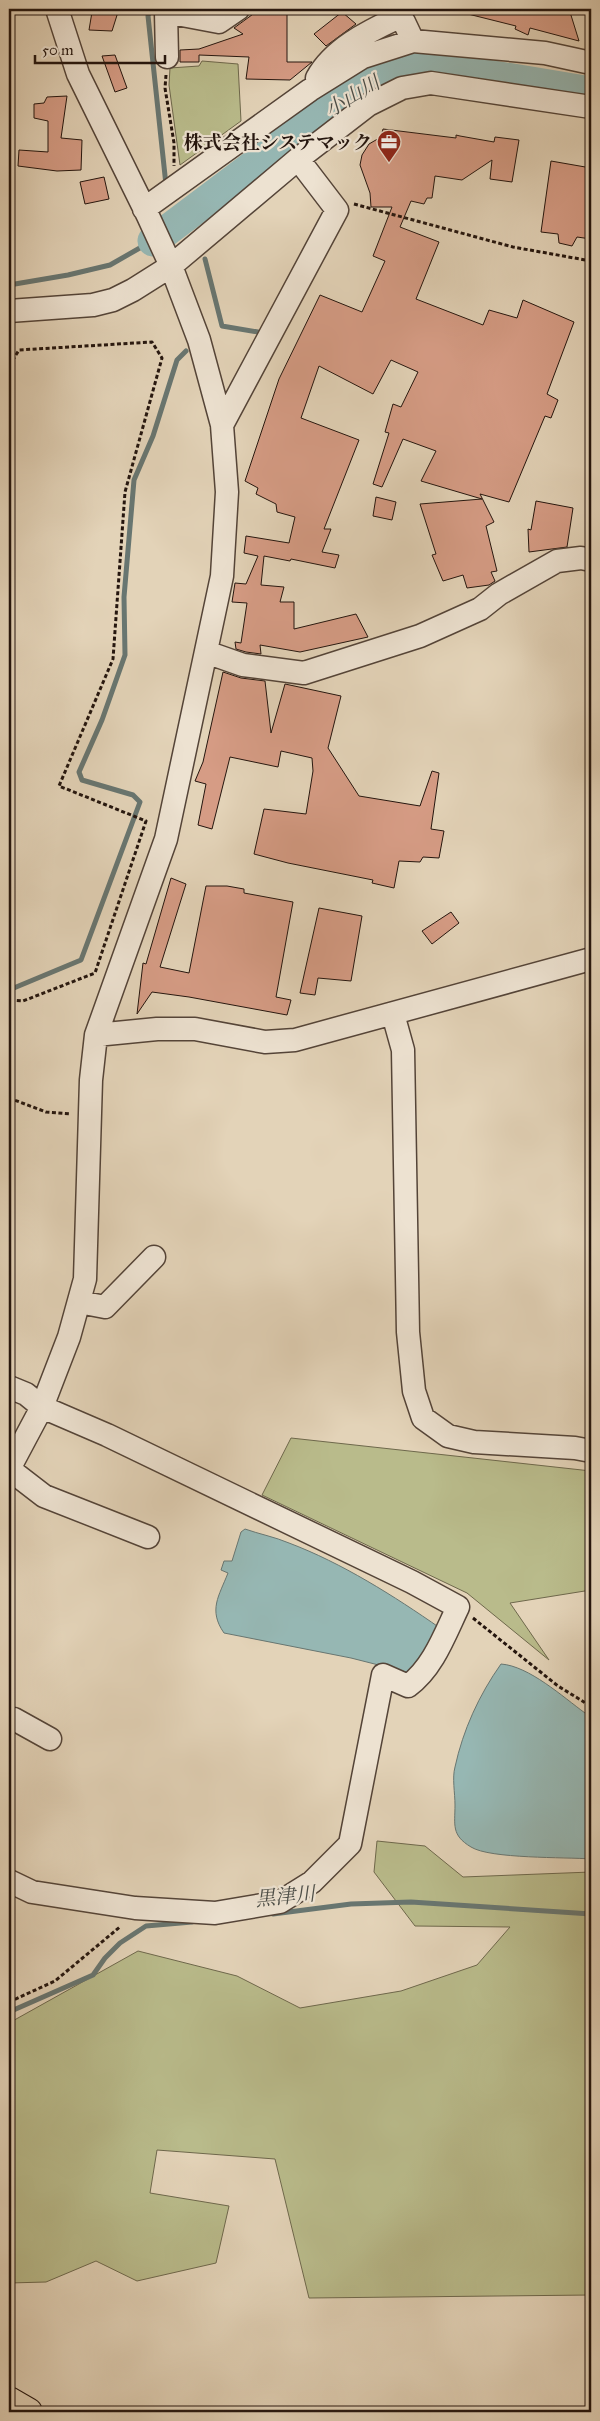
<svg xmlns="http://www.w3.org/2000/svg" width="600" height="2421" font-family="'IM FELL Great Primer','Noto Serif JP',serif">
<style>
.green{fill:#b9bb8b;stroke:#6e684c}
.water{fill:#96b7b3;stroke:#687671}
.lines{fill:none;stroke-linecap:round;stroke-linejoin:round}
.stream{stroke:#687671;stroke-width:5}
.river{stroke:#96b7b3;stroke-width:31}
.building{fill:#d69c85;stroke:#24150e}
.minor-casing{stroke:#544438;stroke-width:25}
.highway-casing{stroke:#24150e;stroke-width:30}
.path{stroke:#24150e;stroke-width:3;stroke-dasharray:4 2.5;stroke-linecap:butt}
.minor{stroke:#ede2d1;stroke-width:22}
.highway{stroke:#e3d3b8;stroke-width:28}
.labels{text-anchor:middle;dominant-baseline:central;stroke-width:4.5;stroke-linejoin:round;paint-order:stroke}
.poi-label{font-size:19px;font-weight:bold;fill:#24150e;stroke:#ede2d1;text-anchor:end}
.water-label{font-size:20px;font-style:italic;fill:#4c4e48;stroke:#ede2d1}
</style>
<rect width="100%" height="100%" fill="#e3d3b8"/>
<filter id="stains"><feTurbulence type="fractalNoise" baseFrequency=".004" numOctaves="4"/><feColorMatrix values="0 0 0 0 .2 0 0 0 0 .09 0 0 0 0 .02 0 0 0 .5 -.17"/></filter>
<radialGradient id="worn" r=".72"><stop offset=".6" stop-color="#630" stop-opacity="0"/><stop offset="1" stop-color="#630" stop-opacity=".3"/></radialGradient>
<path class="green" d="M 202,61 L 238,64 L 241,121 L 180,165 L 169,85 L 170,68 L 199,66 Z
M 291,1438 L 591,1471 L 591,1590 L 510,1603 L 549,1660 L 467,1593 L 262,1495 Z
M 377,1841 L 425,1846 L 463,1877 L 591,1872 L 591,2295 L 309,2298 L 275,2159 L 157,2150 L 150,2193 L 229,2206 L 216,2263 L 137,2281 L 96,2261 L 46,2282 L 9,2283 L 9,2023 L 138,1951 L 237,1976 L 300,2008 L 401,1991 L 477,1965 L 510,1927 L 415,1926 L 374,1872 Z"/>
<path class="water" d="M 245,1529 C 259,1534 275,1537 289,1543 C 342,1563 394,1596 440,1628 L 414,1674 L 351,1658 L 224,1633 C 208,1610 219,1596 228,1573 L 221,1570 L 224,1561 L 232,1561 L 241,1532 Z
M 501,1664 C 529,1666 563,1697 585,1713 L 591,1719 L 591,1859 C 565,1857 490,1859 471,1847 C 451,1835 455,1825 455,1805 C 455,1793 452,1778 455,1767 C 463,1730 479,1695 501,1664 Z"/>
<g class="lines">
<path class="stream" d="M 150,9 L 148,16 L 166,185
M 205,259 L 222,326 L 258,332
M 9,285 L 68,275 L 110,265 L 152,241
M 9,990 L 81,960 L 140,802 L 133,795 L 82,780 L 79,772 L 102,720 L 125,655 L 124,597 L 134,480 L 153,436 L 177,360 L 186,351
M 273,1914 L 351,1904 L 411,1902 L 591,1914
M 9,2012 L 93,1975 L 105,1958 L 120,1943 L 146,1926 L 192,1922"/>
<path class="river" d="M 153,241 L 355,89 L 397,70 L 445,65 L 476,73 L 591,92"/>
</g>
<path class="building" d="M 260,9 L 287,9 L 287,62 L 312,62 L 290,80 L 246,79 L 249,57 L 199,55 L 199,62 L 180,62 L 180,50 L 199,49 L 243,34 L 234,28 Z
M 468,9 L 562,9 L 570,12 L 579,41 L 530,28 L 528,35 L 515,29 L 516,26 L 468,14 Z
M 92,12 L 118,12 L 112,31 L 89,30 Z
M 342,12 L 356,24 L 326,46 L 314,34 Z
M 115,55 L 127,88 L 115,92 L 102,56 Z
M 67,96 L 61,138 L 82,140 L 81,170 L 57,171 L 18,166 L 19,150 L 48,152 L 48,121 L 34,118 L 34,104 L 44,103 L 47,97 Z
M 383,129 L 456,138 L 456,135 L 460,136 L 494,142 L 495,137 L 519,140 L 512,182 L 490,179 L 492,160 L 462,180 L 435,176 L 432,198 L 427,198 L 424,204 L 411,201 L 400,227 L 439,242 L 416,299 L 483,325 L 489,310 L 517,318 L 523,300 L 574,322 L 547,394 L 558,400 L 551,418 L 545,416 L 509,502 L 480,494 L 494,522 L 486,526 L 497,571 L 491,572 L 495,581 L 489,585 L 467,588 L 463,575 L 443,581 L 432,555 L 436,554 L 420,504 L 482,499 L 421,481 L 436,451 L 403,439 L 382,487 L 373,484 L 389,433 L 385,432 L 393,404 L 401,407 L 418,372 L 391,360 L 373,394 L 319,366 L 301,418 L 359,440 L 324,529 L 331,529 L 322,552 L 339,555 L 335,568 L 291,559 L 290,561 L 264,556 L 261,585 L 284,587 L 280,602 L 294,602 L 294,629 L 356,614 L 368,637 L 300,652 L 260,645 L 261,654 L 246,652 L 236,649 L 235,642 L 241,643 L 247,603 L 232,602 L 235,583 L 246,584 L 258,556 L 244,553 L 246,536 L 289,543 L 295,517 L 277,512 L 276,504 L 256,494 L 258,488 L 245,481 L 279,379 L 320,295 L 362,312 L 385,261 L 373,256 L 392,207 L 371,207 L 370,193 L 360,165 L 362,155 L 369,144 L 381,137 Z
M 551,161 L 591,168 L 591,239 L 577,237 L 572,246 L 559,243 L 558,234 L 541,232 Z
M 104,177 L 109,199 L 85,204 L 80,182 Z
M 376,497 L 396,502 L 392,520 L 373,516 Z
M 536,501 L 573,508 L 567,547 L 529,552 L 528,529 L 531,530 Z
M 223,672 L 241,678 L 265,681 L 271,733 L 285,684 L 341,696 L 328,748 L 359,796 L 420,806 L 432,771 L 439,773 L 431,829 L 444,831 L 439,858 L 423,857 L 420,862 L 399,861 L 394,888 L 372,883 L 373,880 L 288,863 L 254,854 L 264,809 L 306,814 L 313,771 L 312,758 L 281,751 L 278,767 L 230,757 L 212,829 L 198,825 L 206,784 L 195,781 L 203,762 Z
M 171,878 L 186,884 L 160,967 L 189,973 L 206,886 L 227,886 L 244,889 L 244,893 L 293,902 L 276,997 L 291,1000 L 287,1015 L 189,997 L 152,992 L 137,1014 L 143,963 L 146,964 Z
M 319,908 L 362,916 L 351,981 L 318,978 L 315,995 L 300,993 Z
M 451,912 L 459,923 L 432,944 L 422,931 Z"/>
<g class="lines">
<defs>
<path id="minor" d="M 167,9 L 166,12 L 219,22 L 238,9
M 166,12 L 167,57
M 317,78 C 333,49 367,32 397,18 L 404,22 L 413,41
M 144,209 L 310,90 L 363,57 L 413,41 L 545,53 L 591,63
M 9,311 L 93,305 L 113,300 L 133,290 L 171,266 L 298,159 L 368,105 L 402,88 L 431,83 L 591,107
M 222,425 L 337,210 L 298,159
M 206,652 L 243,665 L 304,673 L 420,636 L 480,609 L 499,594 L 557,561 L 581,558 L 591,560
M 393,1014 L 403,1050 L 408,1332 L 414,1391 L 423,1418 L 448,1436 L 474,1442 L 575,1448 L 591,1451
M 96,1035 L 157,1029 L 195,1029 L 265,1042 L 295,1040 L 591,959
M 79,1302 L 105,1307 L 154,1257
M 9,1387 L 26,1394 L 42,1407 L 107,1435 L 412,1582 L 458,1607 C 445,1634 433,1668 408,1686 L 383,1675 L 350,1844 L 312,1882 L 280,1902 L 215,1913 L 135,1908 L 32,1892 L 9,1881
M 9,1469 L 42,1407 L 69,1337 L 85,1279 L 91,1080 L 96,1035 L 166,839 L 222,576 L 227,492 L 222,425 L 199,340 L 171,266 L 148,216 L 78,74 L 57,9
M 9,1469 L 44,1496 L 148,1537
M 9,1720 L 14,1719 L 50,1739"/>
<path id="highway" d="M 9,2401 L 28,2412"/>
</defs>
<use href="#minor" class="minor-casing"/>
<use href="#highway" class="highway-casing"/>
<path class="path" d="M 166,75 L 165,88 L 174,143 L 174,166
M 354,204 L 513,247 L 591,261
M 9,366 L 19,350 L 152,342 L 162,358 L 125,492 L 113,659 L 59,786 L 146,821 L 95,973 L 23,1001 L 9,1000
M 9,1098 L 46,1112 L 71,1114
M 473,1618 L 558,1686 L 584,1702 L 591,1710
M 9,2002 L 55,1981 L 121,1926"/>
<use href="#minor" class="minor"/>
<use href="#highway" class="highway"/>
</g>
<defs>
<symbol id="office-pin" viewBox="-11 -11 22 30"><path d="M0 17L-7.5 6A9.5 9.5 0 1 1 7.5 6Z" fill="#8f2418" stroke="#ede2d1"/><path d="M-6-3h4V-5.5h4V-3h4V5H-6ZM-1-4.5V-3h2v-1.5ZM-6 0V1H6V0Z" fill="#fff"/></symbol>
</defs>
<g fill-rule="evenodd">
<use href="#office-pin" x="375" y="128" width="28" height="38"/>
</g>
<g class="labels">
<g class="poi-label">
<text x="372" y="142">株式会社システマック</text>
</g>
<g class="water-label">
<text transform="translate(352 96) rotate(-31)">小山川</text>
<text transform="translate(285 1896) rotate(-6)">黒津川</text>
</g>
</g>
<rect width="600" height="2421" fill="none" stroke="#e3d3b8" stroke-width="30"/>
<rect x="10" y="10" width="580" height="2401" fill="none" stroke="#24150e" stroke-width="2.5"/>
<rect x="15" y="15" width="570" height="2391" fill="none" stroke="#24150e"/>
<path d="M35 55v8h130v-8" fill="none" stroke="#24150e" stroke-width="2.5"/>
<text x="42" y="55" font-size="15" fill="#24150e" stroke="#ede2d1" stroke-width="4" paint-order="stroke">50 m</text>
<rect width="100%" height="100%" filter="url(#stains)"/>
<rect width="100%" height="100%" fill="url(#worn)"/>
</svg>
